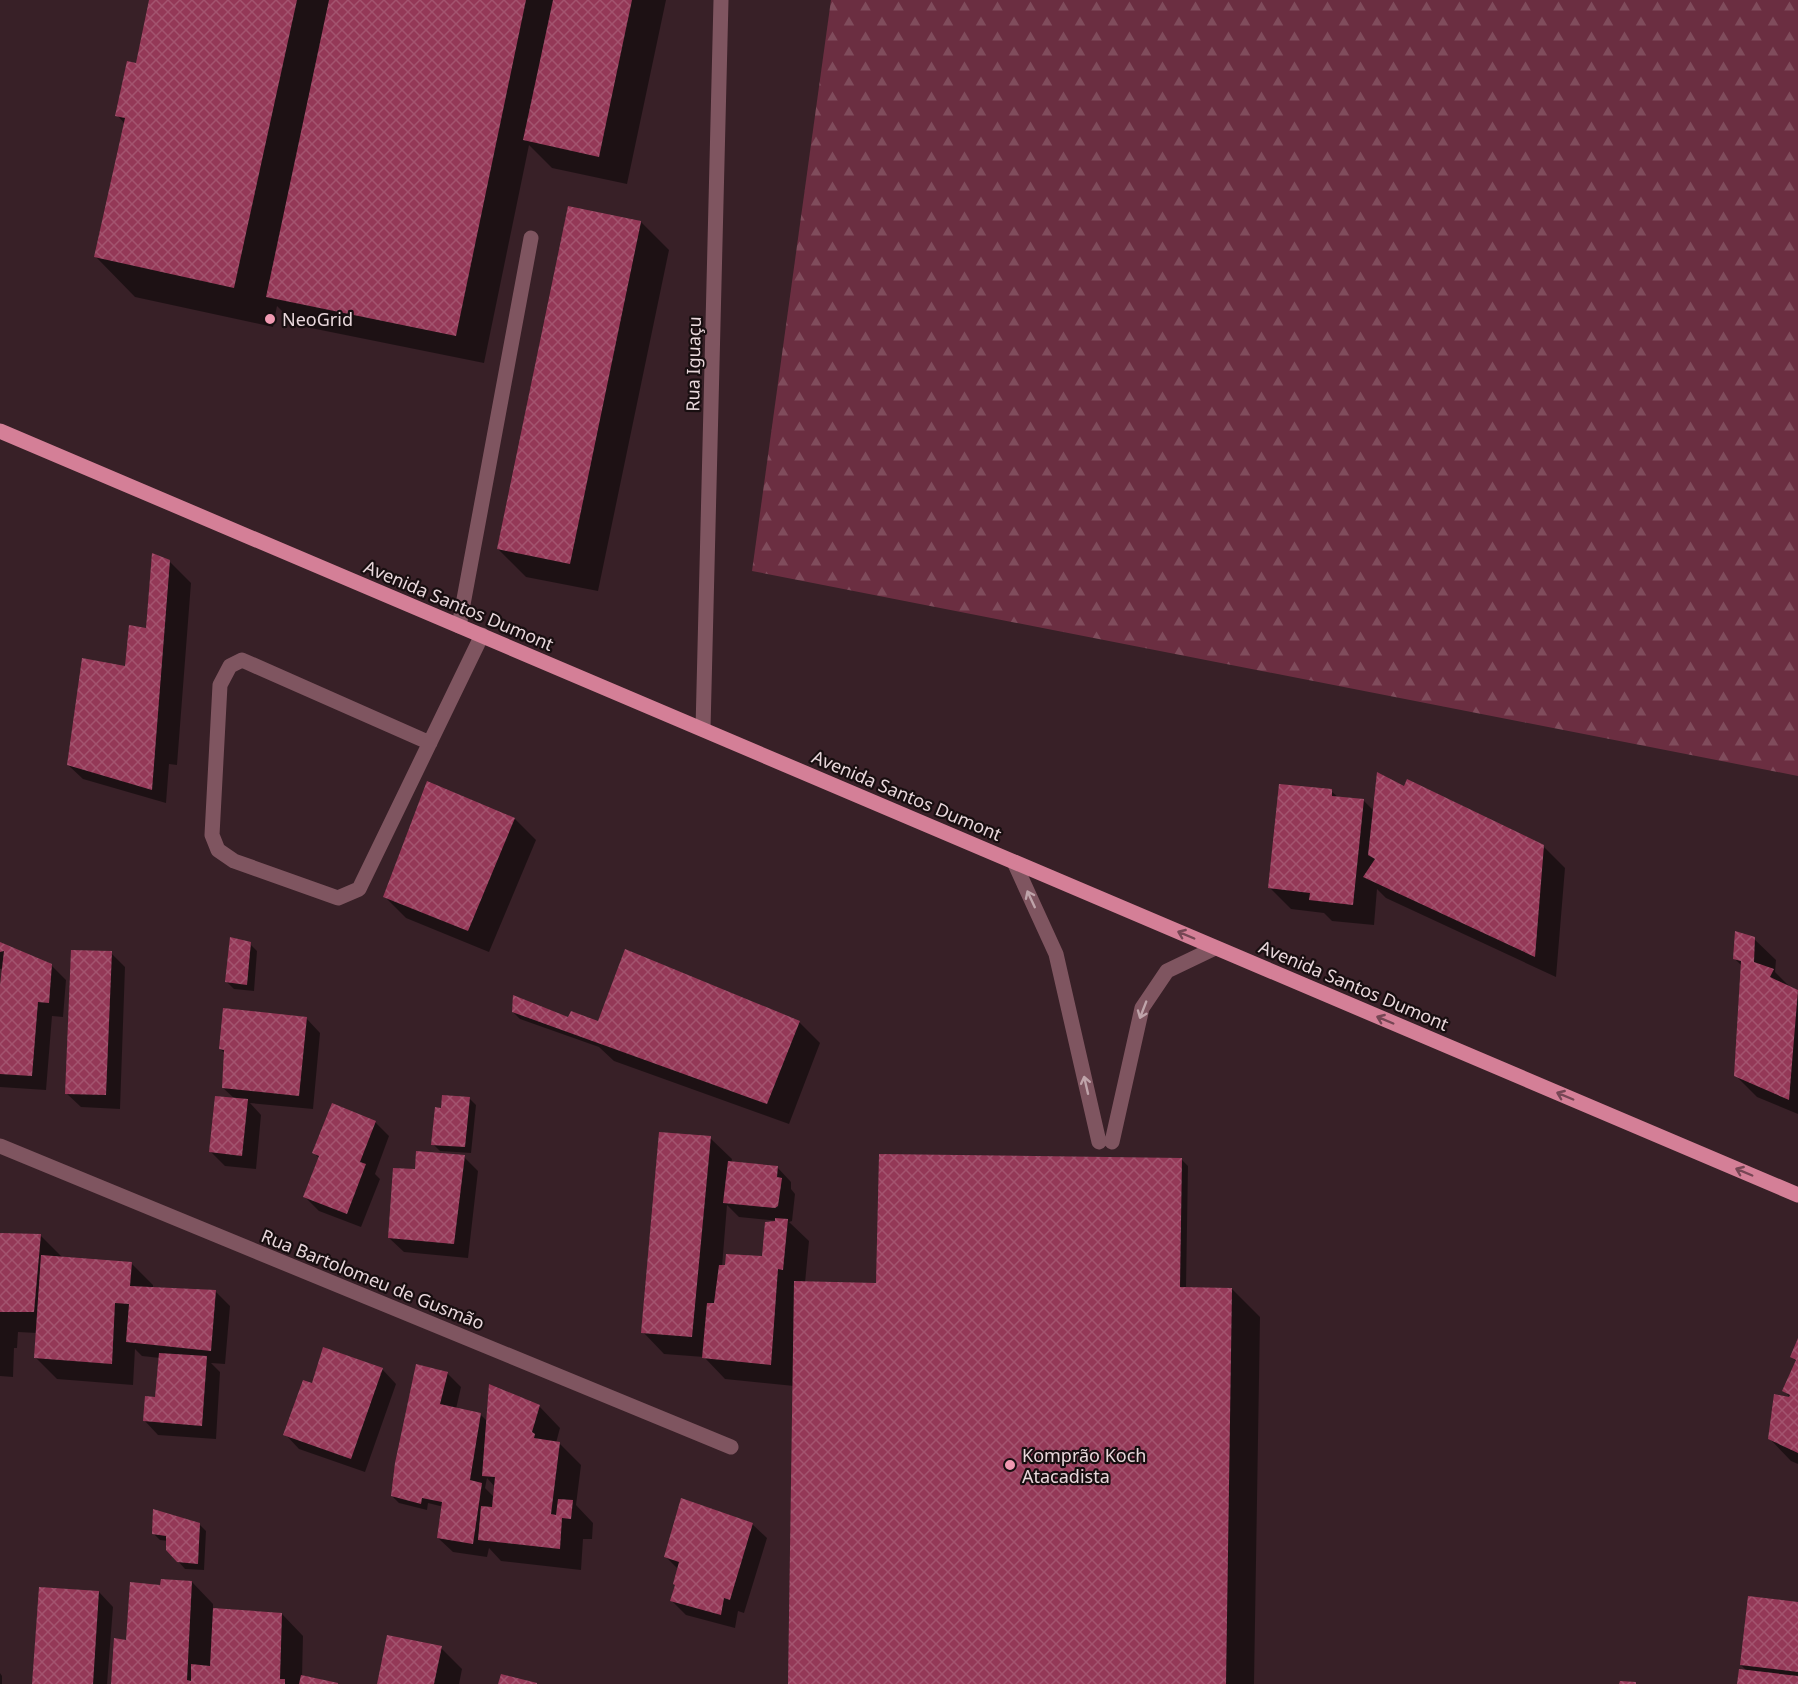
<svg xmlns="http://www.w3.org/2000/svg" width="1798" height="1684" font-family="'Noto Sans',sans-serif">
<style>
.forest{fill:url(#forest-firs)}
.shadow{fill:#0007;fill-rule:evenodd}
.building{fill:url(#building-cross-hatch)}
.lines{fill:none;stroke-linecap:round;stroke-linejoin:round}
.service{stroke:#7f5560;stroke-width:15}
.minor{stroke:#7f5560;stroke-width:15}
.tertiary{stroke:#7f5560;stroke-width:15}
.primary{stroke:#d47f97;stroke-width:15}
.oneway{stroke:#bfa4aa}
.oneway2{stroke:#764654}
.poi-dot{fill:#f19ab2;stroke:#180e10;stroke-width:2}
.labels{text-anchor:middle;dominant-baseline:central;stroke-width:4.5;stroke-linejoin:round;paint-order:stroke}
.poi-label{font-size:18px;fill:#e9d8dc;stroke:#180e10;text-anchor:start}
.street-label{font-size:18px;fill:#e9d8dc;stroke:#180e10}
</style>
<defs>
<pattern id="forest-firs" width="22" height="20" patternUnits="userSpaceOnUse" patternTransform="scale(1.5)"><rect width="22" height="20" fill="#6b2e41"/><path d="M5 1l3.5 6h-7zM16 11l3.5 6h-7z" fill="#804c5c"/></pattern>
<pattern id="building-cross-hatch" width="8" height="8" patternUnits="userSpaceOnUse" patternTransform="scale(1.5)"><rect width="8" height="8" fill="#943857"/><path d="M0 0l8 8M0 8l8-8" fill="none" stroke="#a3546f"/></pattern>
</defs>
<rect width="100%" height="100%" fill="#382027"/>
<path class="forest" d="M 831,0 L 1798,0 L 1798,776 L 752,571 Z"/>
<path class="shadow" d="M 151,0 L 666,0 L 627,184 L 552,168 L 529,145 L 484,363 L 296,325 L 277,306 L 273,327 L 135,297 L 96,257 L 125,124 L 117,115 L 137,65 Z
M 569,208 L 641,222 L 669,250 L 598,591 L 526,577 L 498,549 Z
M 170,562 L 191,583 L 177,765 L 169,764 L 166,803 L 83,779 L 68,765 L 147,630 Z
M 1405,788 L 1543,846 L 1565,868 L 1556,977 L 1386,898 L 1377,889 L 1374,925 L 1332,921 L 1324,913 L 1291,909 L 1270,888 L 1331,791 L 1339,798 L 1363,800 L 1374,811 Z
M 515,819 L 536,840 L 489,952 L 406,918 L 385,897 Z
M 1754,939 L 1776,960 L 1775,972 L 1791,988 L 1798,992 L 1798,1114 L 1757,1097 L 1735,1075 L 1742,966 L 1735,959 Z
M 0,944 L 51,965 L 66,980 L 63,1017 L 52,1016 L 46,1090 L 0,1087 L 0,987 L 4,968 L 0,969 Z
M 250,944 L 257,951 L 254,991 L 234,989 L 227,982 Z
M 111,953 L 125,967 L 120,1109 L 81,1107 L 66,1093 Z
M 513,1012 L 598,1024 L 799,1022 L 820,1043 L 789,1124 L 614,1061 L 599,1047 L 520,1019 Z
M 306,1018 L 320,1033 L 313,1109 L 250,1103 L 261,1115 L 256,1169 L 225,1166 L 210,1151 L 235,1099 L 223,1088 L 226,1054 L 220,1049 Z
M 470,1099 L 476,1105 L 471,1153 L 440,1151 L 433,1144 L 442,1109 Z
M 375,1122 L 389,1136 L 375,1174 L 380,1179 L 361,1227 L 319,1211 L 305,1197 L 320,1159 L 314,1153 Z
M 710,1138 L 732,1159 L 731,1163 L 777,1167 L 791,1182 L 791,1189 L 795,1194 L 792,1221 L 789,1222 L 809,1241 L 805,1283 L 878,1284 L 1182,1160 L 1188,1166 L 1186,1288 L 1232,1289 L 1260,1317 L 1254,1684 L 789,1684 L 794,1386 L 725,1379 L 704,1357 L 664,1354 L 643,1332 ZM 727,1205 L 739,1217 L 779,1221 L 764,1258 L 722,1267 Z
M 464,1157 L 478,1171 L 468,1258 L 404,1252 L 389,1238 L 416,1171 Z
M 0,1235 L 40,1235 L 62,1257 L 132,1264 L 153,1285 L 153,1289 L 215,1291 L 230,1306 L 225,1364 L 211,1363 L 220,1372 L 216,1439 L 158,1435 L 144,1420 L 157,1398 L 160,1358 L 142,1356 L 135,1349 L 133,1385 L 57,1379 L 35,1357 L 37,1333 L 18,1332 L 17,1348 L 14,1348 L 13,1377 L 0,1376 Z
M 1798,1342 L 1798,1464 L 1791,1461 L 1770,1439 L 1793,1400 L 1784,1391 L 1797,1362 L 1791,1357 Z
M 382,1369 L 396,1384 L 365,1472 L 299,1449 L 285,1434 L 313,1384 Z
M 447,1373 L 461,1387 L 456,1409 L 480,1414 L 488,1422 L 539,1406 L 560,1428 L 556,1443 L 559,1443 L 581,1465 L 576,1505 L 593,1523 L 592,1539 L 583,1539 L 581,1570 L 501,1561 L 489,1548 L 487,1557 L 453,1552 L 438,1538 L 444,1507 L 428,1503 L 427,1510 L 399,1503 L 392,1496 ZM 487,1478 L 495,1487 L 494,1497 L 485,1488 Z
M 199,1524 L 206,1531 L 204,1570 L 185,1569 L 178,1561 L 168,1541 L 160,1540 L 153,1533 Z
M 752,1524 L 767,1538 L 744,1613 L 738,1611 L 735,1628 L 686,1615 L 672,1601 L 677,1586 L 679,1570 L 666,1557 Z
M 192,1582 L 213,1604 L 213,1610 L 282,1614 L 303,1636 L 302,1677 L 335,1684 L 113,1684 L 127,1641 L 162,1586 Z
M 99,1592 L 113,1607 L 107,1684 L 33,1684 Z
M 1798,1603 L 1798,1684 L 1739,1684 L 1748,1672 L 1741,1665 Z
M 441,1648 L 462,1669 L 459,1684 L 378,1684 Z
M 0,1673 L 2,1676 L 2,1684 L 0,1684 Z"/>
<path class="building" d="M 149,0 L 297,0 L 234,288 L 94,257 L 125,118 L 115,116 L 127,61 L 136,63 Z
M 329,0 L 526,0 L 456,336 L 266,297 Z
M 553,0 L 632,0 L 599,157 L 523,140 Z
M 568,206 L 641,221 L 641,222 L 570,564 L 497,549 Z
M 152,553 L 170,560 L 152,790 L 67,765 L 82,658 L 125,666 L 129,625 L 146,628 Z
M 1377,772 L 1404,786 L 1407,779 L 1544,845 L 1535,957 L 1363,877 L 1375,859 L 1368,855 Z
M 427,781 L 515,818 L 468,931 L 383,897 Z
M 1279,784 L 1332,789 L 1332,796 L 1364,799 L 1353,905 L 1309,900 L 1310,893 L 1268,888 Z
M 1735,931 L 1755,937 L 1754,962 L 1774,969 L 1770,977 L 1798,990 L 1789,1100 L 1734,1076 L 1741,961 L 1733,959 Z
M 230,937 L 251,942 L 247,985 L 225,982 Z
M 0,942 L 52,964 L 49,1003 L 38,1002 L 32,1076 L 0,1074 L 0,985 L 4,951 L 0,952 Z
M 625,949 L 800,1021 L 767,1104 L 512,1012 L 513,995 L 568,1017 L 571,1011 L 598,1021 Z
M 71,950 L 112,951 L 106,1095 L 65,1094 Z
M 223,1008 L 307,1017 L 299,1096 L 222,1088 L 224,1050 L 219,1049 Z
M 442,1095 L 470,1097 L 465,1147 L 431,1145 L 435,1107 L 441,1108 Z
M 215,1096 L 248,1099 L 242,1156 L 209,1152 Z
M 332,1103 L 376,1121 L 360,1162 L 366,1164 L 347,1214 L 303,1197 L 319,1156 L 312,1153 Z
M 659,1132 L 711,1136 L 692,1337 L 641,1333 Z
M 416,1151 L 465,1155 L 454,1244 L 388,1238 L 393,1168 L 415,1169 Z
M 879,1154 L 1182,1158 L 1180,1287 L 1232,1288 L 1226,1684 L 788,1684 L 794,1281 L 876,1283 Z
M 728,1161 L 778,1166 L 777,1177 L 782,1178 L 778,1206 L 775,1208 L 723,1203 Z
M 775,1218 L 788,1219 L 783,1270 L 778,1269 L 771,1365 L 702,1358 L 707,1303 L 714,1303 L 719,1265 L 725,1265 L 726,1254 L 762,1256 L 765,1222 L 775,1221 Z
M 0,1233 L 41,1234 L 34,1312 L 0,1312 Z
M 41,1255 L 132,1262 L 130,1286 L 216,1290 L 211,1351 L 126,1342 L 129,1304 L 115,1303 L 112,1364 L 34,1358 Z
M 1798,1338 L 1798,1453 L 1768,1439 L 1774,1394 L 1789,1397 L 1790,1395 L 1782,1391 L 1796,1360 L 1790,1357 Z
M 323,1347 L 383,1368 L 351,1459 L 283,1435 L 303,1380 L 312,1383 Z
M 159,1353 L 207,1356 L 202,1426 L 143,1421 L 145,1396 L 155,1397 Z
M 416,1364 L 448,1372 L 440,1404 L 481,1413 L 470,1480 L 482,1483 L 473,1544 L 437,1538 L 442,1502 L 422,1498 L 421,1504 L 391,1496 L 395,1463 Z
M 489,1384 L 540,1405 L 532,1432 L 535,1434 L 534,1438 L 560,1442 L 551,1514 L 556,1515 L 558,1499 L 573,1500 L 571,1519 L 562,1518 L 560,1549 L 478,1540 L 481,1506 L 492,1507 L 495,1477 L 482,1476 Z
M 681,1498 L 753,1523 L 730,1600 L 724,1598 L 721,1615 L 670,1601 L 675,1585 L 673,1584 L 679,1562 L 664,1557 Z
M 153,1509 L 200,1523 L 198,1564 L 177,1562 L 166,1550 L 166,1536 L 152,1534 Z
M 161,1579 L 192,1581 L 187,1680 L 191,1681 L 191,1664 L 210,1666 L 213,1608 L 282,1613 L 280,1679 L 285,1679 L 285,1684 L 111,1684 L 114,1638 L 126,1640 L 130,1582 L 160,1585 Z
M 39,1587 L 99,1591 L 93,1684 L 32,1684 Z
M 1748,1596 L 1798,1602 L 1798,1672 L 1740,1665 Z
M 387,1635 L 442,1646 L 434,1684 L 377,1684 Z
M 1739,1669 L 1798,1676 L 1798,1684 L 1737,1684 Z
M 501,1674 L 537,1683 L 537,1684 L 498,1684 Z
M 301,1675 L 338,1683 L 338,1684 L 299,1684 Z
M 1620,1681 L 1636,1682 L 1636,1684 L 1619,1684 Z"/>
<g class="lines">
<path class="service" d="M 459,626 L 531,238
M 430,743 L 242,660 L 230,666 L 220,685 L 212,835 L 218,850 L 234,861 L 338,898 L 359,889 L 482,635
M 1014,862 L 1056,954 L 1099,1142
M 1112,1142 L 1142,1008 L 1167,971 L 1215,948"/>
<path class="minor" d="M 0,1146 L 731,1447"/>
<path class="tertiary" d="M 703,729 L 721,0"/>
<path class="primary" d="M 0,431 L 1798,1195"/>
</g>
<defs><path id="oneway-shaft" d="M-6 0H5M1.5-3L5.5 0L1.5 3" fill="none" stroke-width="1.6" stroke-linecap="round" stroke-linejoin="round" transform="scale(1.5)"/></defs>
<g class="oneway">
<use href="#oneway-shaft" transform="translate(1031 899) rotate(-115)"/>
<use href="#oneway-shaft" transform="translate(1143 1010) rotate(111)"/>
<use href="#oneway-shaft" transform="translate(1086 1085) rotate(-103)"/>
</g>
<g class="oneway2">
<use href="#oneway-shaft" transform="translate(1186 935) rotate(-157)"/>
<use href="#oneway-shaft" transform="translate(1385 1020) rotate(-157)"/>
<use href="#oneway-shaft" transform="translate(1565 1096) rotate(-157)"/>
<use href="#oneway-shaft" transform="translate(1744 1172) rotate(-157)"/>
</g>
<g class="poi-dot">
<circle cx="270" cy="319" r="6"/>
<circle cx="1010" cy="1465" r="6"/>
</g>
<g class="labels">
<g class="poi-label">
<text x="282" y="319">NeoGrid</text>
<text x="1022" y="1455">Komprão Koch<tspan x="1022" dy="21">Atacadista</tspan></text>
</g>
<g class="street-label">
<text transform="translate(693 364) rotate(-89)">Rua Iguaçu</text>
<text transform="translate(459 605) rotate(23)">Avenida Santos Dumont</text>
<text transform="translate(907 795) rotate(23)">Avenida Santos Dumont</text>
<text transform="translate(1354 985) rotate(23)">Avenida Santos Dumont</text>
<text transform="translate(373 1279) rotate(22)">Rua Bartolomeu de Gusmão</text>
</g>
</g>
</svg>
